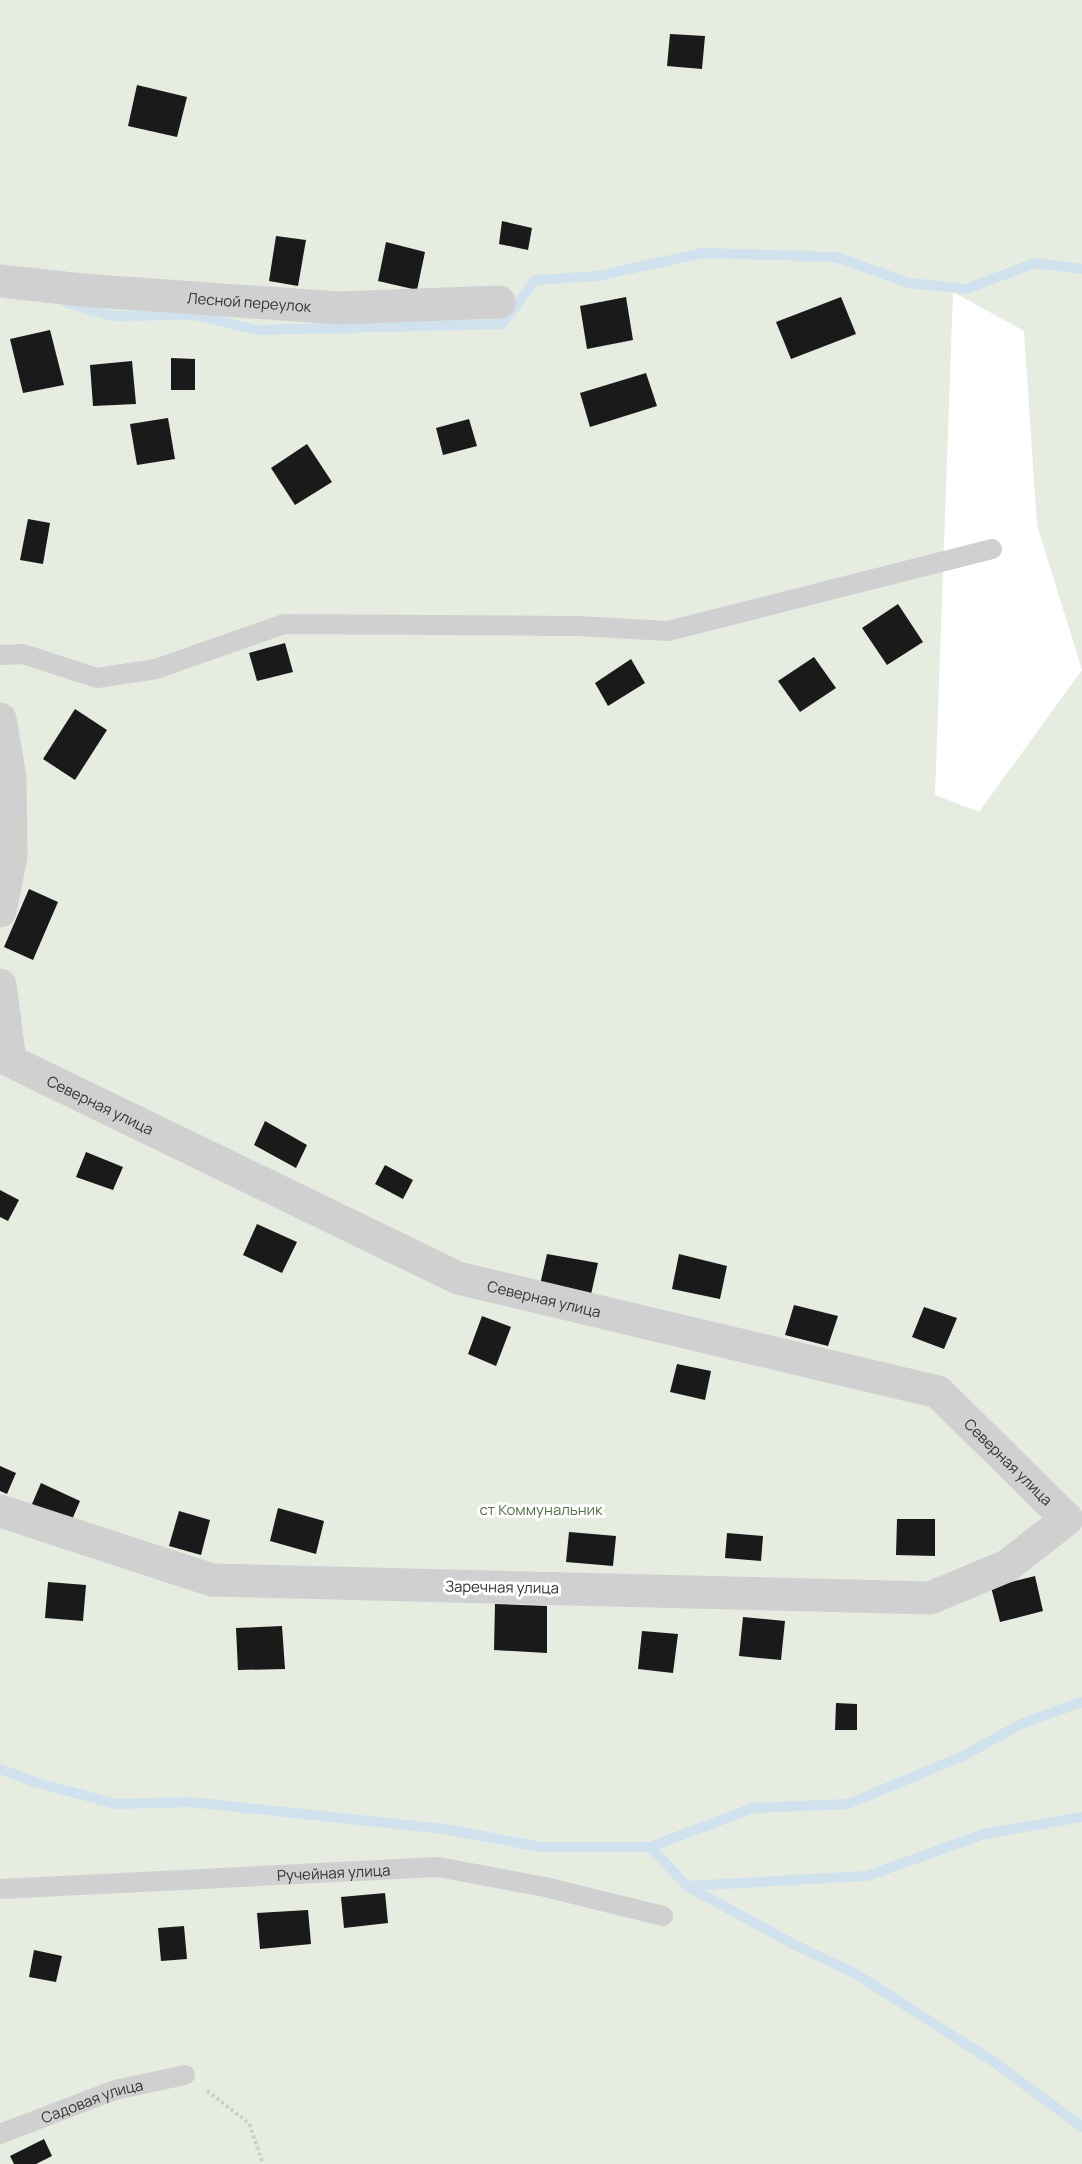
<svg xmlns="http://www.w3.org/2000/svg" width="1082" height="2164" font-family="Manrope,sans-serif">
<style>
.green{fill:#e6ecdf}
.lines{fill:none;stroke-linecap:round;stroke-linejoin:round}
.stream{stroke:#cfe2ee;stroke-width:10}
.building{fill:#1a1a1a}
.path{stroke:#cdcdcd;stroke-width:4;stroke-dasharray:3 3;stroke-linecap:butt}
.lane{stroke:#d0d0d0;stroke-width:20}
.street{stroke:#d0d0d0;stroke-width:33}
.labels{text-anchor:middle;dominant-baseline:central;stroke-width:6;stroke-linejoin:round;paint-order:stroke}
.street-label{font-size:15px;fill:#333;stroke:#fff}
.park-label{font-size:15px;fill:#56703f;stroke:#fff}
</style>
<rect width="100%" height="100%" fill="#fff"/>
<path class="green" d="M 0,0 L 1082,0 L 1082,670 L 1037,525 L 1024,331 L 953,292 L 935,795 L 979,812 L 1082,670 L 1082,2164 L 0,2164 Z"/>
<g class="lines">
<path class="stream" d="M 67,303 L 112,316 L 193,315 L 258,330 L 502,324 L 535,280 L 597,276 L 703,253 L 836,257 L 909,283 L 966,289 L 1035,263 L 1082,269
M 0,1769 L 34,1782 L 116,1804 L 190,1802 L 444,1829 L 541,1847 L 650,1847 L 753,1808 L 848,1804 L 963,1756 L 1023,1723 L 1082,1702
M 650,1847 L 687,1886 L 867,1876 L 984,1834 L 1082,1817
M 687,1886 L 793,1944 L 856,1974 L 994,2062 L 1082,2127"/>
</g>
<path class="building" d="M 670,34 L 705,36 L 702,69 L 667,66 Z
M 137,85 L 187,97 L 177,137 L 128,126 Z
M 502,221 L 532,228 L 528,250 L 499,244 Z
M 276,236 L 306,240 L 298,286 L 269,281 Z
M 386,242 L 425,252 L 417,290 L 378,281 Z
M 626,297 L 633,340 L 587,349 L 580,306 Z
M 841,297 L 856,334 L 791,359 L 776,322 Z
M 50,330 L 64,385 L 23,393 L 10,339 Z
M 171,358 L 195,359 L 195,390 L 171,390 Z
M 132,361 L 136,404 L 93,406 L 90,365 Z
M 646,373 L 657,406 L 590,427 L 580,393 Z
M 168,418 L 175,459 L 137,465 L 130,424 Z
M 469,419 L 477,446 L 443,455 L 436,428 Z
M 307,444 L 332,482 L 295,505 L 271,468 Z
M 28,519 L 50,523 L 43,564 L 20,560 Z
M 898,604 L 923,642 L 887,665 L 862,628 Z
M 285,643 L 293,672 L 257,681 L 249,653 Z
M 814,657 L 836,688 L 800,712 L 778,681 Z
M 631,659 L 645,683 L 608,706 L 595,683 Z
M 75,709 L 107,730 L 75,780 L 43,759 Z
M 29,889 L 58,902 L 33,960 L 4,947 Z
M 265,1121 L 307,1145 L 296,1168 L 254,1145 Z
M 86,1152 L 123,1167 L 113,1190 L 76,1177 Z
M 385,1165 L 413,1180 L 403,1199 L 375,1184 Z
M 0,1190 L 19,1200 L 8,1221 L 0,1217 Z
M 257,1224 L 297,1242 L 282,1273 L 243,1255 Z
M 547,1254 L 598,1263 L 590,1299 L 539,1289 Z
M 679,1254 L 727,1266 L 720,1299 L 672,1289 Z
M 794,1305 L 838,1316 L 828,1346 L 785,1335 Z
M 924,1307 L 957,1318 L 944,1349 L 912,1337 Z
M 482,1316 L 511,1327 L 496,1366 L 468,1354 Z
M 677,1364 L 711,1371 L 705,1400 L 670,1392 Z
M 0,1466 L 16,1473 L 7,1494 L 0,1491 Z
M 41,1483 L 80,1501 L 68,1529 L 29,1511 Z
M 278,1508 L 324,1521 L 316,1554 L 270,1541 Z
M 179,1511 L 210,1520 L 201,1555 L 169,1546 Z
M 897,1519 L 935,1519 L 935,1556 L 896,1555 Z
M 569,1532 L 616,1536 L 613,1566 L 566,1562 Z
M 727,1533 L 763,1536 L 761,1561 L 725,1558 Z
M 1035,1576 L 1043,1611 L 1000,1622 L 991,1587 Z
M 48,1582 L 86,1585 L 83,1621 L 45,1618 Z
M 495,1604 L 547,1606 L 547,1653 L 494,1650 Z
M 743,1617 L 785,1621 L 781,1660 L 739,1656 Z
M 282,1626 L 285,1669 L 238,1670 L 236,1628 Z
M 642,1631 L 678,1634 L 673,1673 L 638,1669 Z
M 836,1703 L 857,1704 L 857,1730 L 835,1730 Z
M 385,1893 L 388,1923 L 344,1928 L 341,1897 Z
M 308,1910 L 311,1944 L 260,1949 L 257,1913 Z
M 184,1926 L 187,1959 L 161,1961 L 158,1928 Z
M 34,1950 L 62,1956 L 56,1982 L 29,1977 Z
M 44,2139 L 52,2156 L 36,2164 L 14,2164 L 10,2156 Z"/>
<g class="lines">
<path class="path" d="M 207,2091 L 249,2123 L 263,2164"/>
<g class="lane">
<path d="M 0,655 L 23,654 L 97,678 L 156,669 L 284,624 L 576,626 L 668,631 L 992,549"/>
<path id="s1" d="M 0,1889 L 438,1867 L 545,1887 L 663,1916"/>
<path id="s2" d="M 0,2134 L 115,2090 L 185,2075"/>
</g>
<g class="street">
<path id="s3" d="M 0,281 L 82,290 L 339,308 L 499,302"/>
<path d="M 0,719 L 10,778 L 11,856 L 0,911"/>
<path id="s4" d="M 0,985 L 10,1061 L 458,1278 L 938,1392 L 1067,1519 L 1007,1566 L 930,1598 L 212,1580 L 0,1511"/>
</g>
</g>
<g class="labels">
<g class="street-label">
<text stroke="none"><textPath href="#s3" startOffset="250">Лесной переулок</textPath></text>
<text stroke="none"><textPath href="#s4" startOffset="177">Северная улица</textPath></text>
<text stroke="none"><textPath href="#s4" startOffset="663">Северная улица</textPath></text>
<text stroke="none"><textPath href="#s4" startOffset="1167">Северная улица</textPath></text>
<text transform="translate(502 1587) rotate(1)">Заречная улица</text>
<text stroke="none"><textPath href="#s1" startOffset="334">Ручейная улица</textPath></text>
<text stroke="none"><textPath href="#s2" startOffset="98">Садовая улица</textPath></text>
</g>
<g class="park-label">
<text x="541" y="1509">ст Коммунальник</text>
</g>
</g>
</svg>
